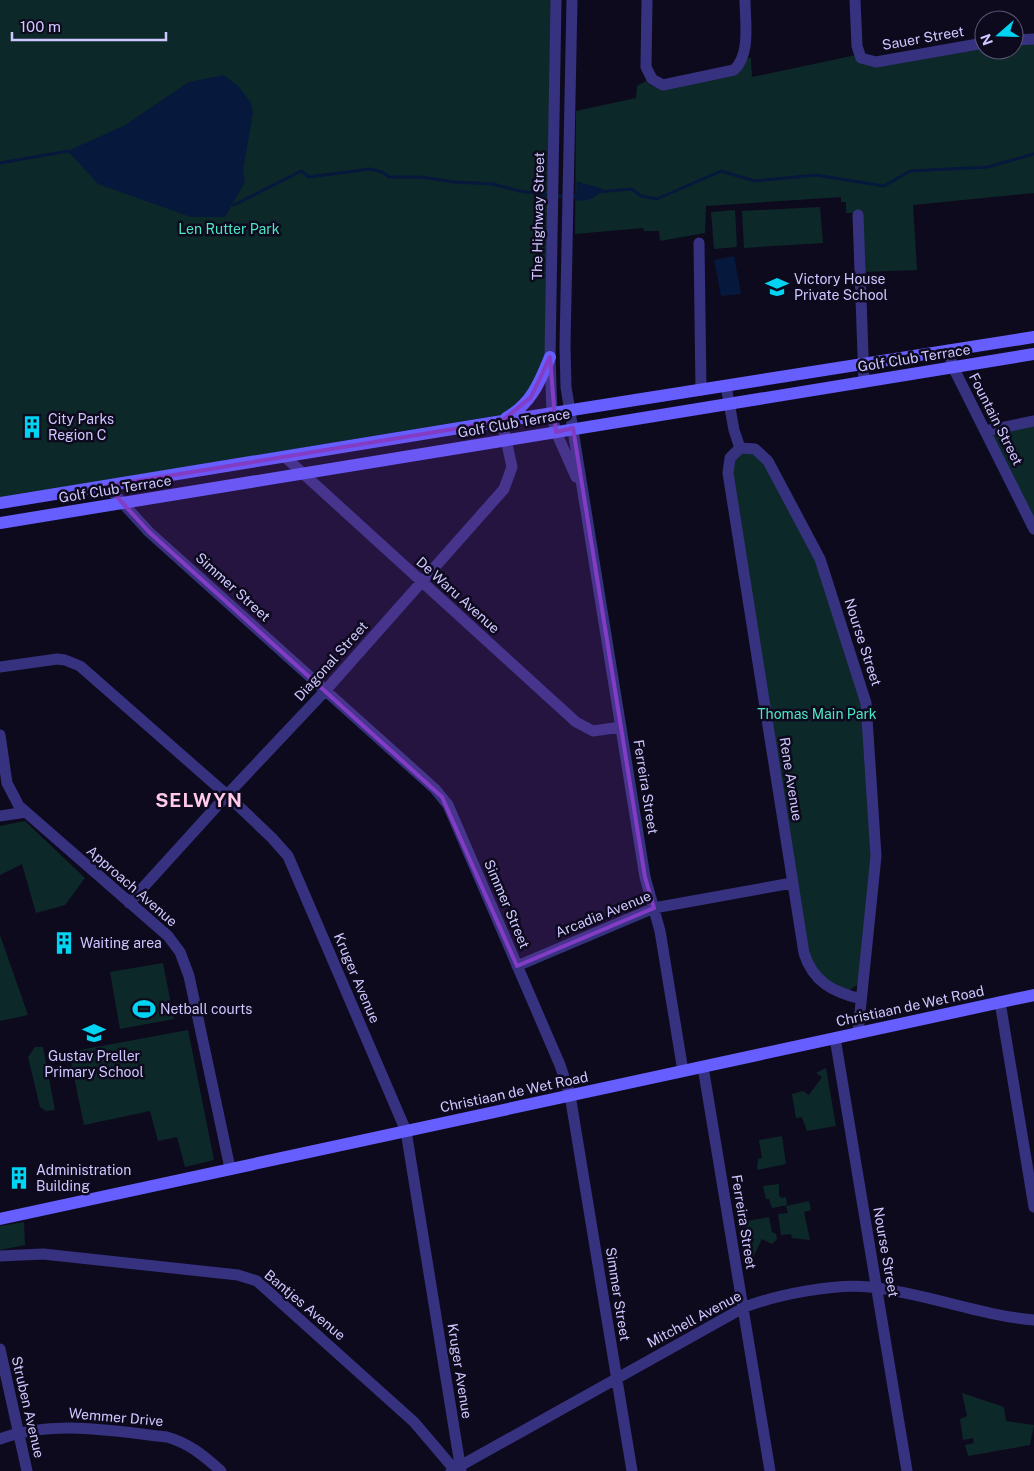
<svg xmlns="http://www.w3.org/2000/svg" width="1034" height="1471" font-family="'Public Sans',sans-serif">
<style>
.green{fill:#0d2828}
.water{fill:#06183c}
.lines{fill:none;stroke-linecap:round;stroke-linejoin:round}
.stream{stroke:#06183c;stroke-width:3}
.street{stroke:#373280;stroke-width:11}
.secondary{stroke:#665eff;stroke-width:12}
.marked{fill:#833cc5;fill-opacity:0.2;stroke:#833cc5;stroke-width:4;stroke-linejoin:round}
.labels{text-anchor:middle;dominant-baseline:central;stroke-width:5;stroke-linejoin:round;paint-order:stroke}
.street-label{font-size:14px;fill:#cfc7ff;stroke:#0e0a1e}
.park-label{font-size:14px;fill:#4ce6c3;stroke:#0e0a1e}
.poi-label{font-size:14px;fill:#cfc7ff;stroke:#0e0a1e;text-anchor:start}
.district-label{font-size:19px;font-weight:bold;letter-spacing:1px;fill:#ffc9ea;stroke:#0e0a1e}
</style>
<rect width="100%" height="100%" fill="#0e0a1e"/>
<path class="green" d="M 0,0 L 553,0 L 546,357 L 537,381 L 506,414 L 0,498 Z
M 1034,42 L 1034,193 L 913,205 L 917,270 L 864,272 L 855,213 L 846,213 L 846,202 L 841,202 L 841,197 L 706,206 L 705,233 L 660,241 L 659,231 L 644,231 L 643,228 L 575,234 L 576,111 L 636,98 L 637,86 L 646,81 L 651,86 L 742,68 L 748,58 L 751,58 L 752,77 L 856,55 L 858,60 L 984,46 L 984,50 L 1014,50 L 1014,43 Z
M 820,207 L 823,243 L 744,248 L 742,211 Z
M 735,210 L 737,247 L 714,249 L 711,212 Z
M 1034,425 L 1034,519 L 990,434 Z
M 739,452 L 759,454 L 808,539 L 862,702 L 873,851 L 860,983 L 848,991 L 832,986 L 811,963 L 731,473 L 734,457 Z
M 25,821 L 85,878 L 65,905 L 36,913 L 22,864 L 0,875 L 0,826 Z
M 0,935 L 28,1015 L 0,1021 Z
M 163,963 L 174,1019 L 120,1029 L 110,972 Z
M 188,1030 L 214,1160 L 185,1167 L 177,1137 L 158,1141 L 150,1111 L 84,1125 L 69,1052 Z
M 35,1047 L 43,1047 L 55,1110 L 46,1111 L 40,1107 L 28,1057 Z
M 826,1068 L 836,1126 L 807,1131 L 802,1117 L 796,1118 L 792,1094 L 803,1091 L 809,1095 L 822,1077 L 816,1073 Z
M 782,1136 L 786,1164 L 757,1170 L 758,1159 L 762,1158 L 759,1140 Z
M 779,1184 L 779,1195 L 781,1198 L 786,1197 L 787,1205 L 772,1208 L 769,1199 L 766,1199 L 763,1186 Z
M 809,1201 L 811,1210 L 804,1212 L 810,1240 L 792,1238 L 791,1234 L 781,1235 L 778,1214 L 788,1213 L 786,1206 Z
M 769,1217 L 772,1232 L 776,1234 L 777,1239 L 772,1244 L 762,1239 L 749,1266 L 741,1222 Z
M 24,1222 L 25,1245 L 0,1250 L 0,1226 Z
M 962,1393 L 1004,1407 L 1006,1421 L 1034,1425 L 1030,1445 L 968,1456 L 965,1445 L 974,1443 L 973,1438 L 963,1440 L 960,1419 L 967,1416 Z"/>
<path class="water" d="M 224,75 L 239,87 L 251,103 L 253,113 L 243,170 L 245,182 L 225,217 L 191,217 L 98,184 L 68,151 L 125,125 L 189,82 Z
M 577,181 C 585,185 594,185 603,189 C 597,197 586,203 576,200 Z
M 734,256 L 741,294 L 721,296 L 714,260 Z"/>
<g class="lines">
<path class="stream" d="M 0,163 L 68,151
M 597,192 L 632,189 L 641,196 L 657,199 L 721,171 L 755,181 L 816,175 L 884,186 L 910,171 L 988,167 L 1034,154
M 234,205 L 301,171 L 309,177 L 370,169 L 382,172 L 389,177 L 420,177 L 455,182 L 493,184 L 519,191 L 566,197 L 578,195"/>
<path class="street" d="M 556,0 L 550,357 L 552,414 L 556,432 L 576,477
M 572,0 L 565,346 L 566,387 L 645,877 L 660,931 L 683,1071
M 647,0 L 646,67 L 652,79 L 663,85 L 734,70 C 751,54 745,22 745,0
M 855,0 L 857,46 L 861,58 L 876,62 L 984,43
M 1014,40 L 1034,39
M 858,215 L 864,382
M 699,243 L 701,390
M 948,350 L 953,367 L 1034,529
M 726,386 L 734,430 L 740,448 L 755,449 L 768,461 L 820,559 L 866,703 L 876,856 L 858,1032
M 985,431 L 1034,421
M 740,448 L 730,458 L 728,473 L 804,953 C 813,982 833,992 861,999
M 285,457 L 576,722 L 593,731 L 621,727
M 107,486 L 149,532 L 435,789 L 448,805 L 560,1065 L 570,1095 L 632,1471
M 0,667 L 57,659 L 65,660 L 80,666 L 227,795 L 272,838 L 288,856 L 406,1131 L 461,1471
M 0,735 L 7,783 L 19,806 L 168,936 L 180,952 L 189,976 L 230,1168
M 0,816 L 26,812
M 129,903 L 227,795 L 325,691 L 504,489 L 512,467 L 502,421
M 517,966 L 654,908 L 792,883
M 1000,1002 L 1034,1207
M 835,1038 L 907,1471
M 703,1067 L 770,1471
M 0,1256 L 43,1254 L 238,1275 L 257,1281 L 414,1422 L 454,1469
M 0,1349 L 27,1471
M 0,1439 C 52,1419 113,1431 167,1437 C 189,1443 204,1456 221,1471
M 451,1471 L 743,1308 C 774,1295 836,1283 870,1287 C 925,1293 978,1315 1034,1320"/>
<path class="secondary" d="M 506,418 C 531,404 540,382 550,357
M 0,503 L 502,421 L 1034,337
M 0,523 L 1034,354
M 0,1219 L 1034,995"/>
</g>
<path class="marked" d="M 550,357 L 556,432 L 573,428 L 645,877 L 654,908 L 517,966 L 442,797 L 149,532 L 107,486 L 502,421 L 531,397 Z"/>
<defs>
<symbol id="school-bare" viewBox="-9 -9 18 18"><path d="M0-5L7-2L0 1L-7-2ZM-4 1L0 2.5L4 1V4Q0 6-4 4Z" fill="#00d4f2" stroke="#0e0a1e" stroke-width="2.5" paint-order="stroke"/></symbol>
<symbol id="building-bare" viewBox="-9 -9 18 18"><path d="M-4-6H4V6H1V3H-1V6H-4ZM-2.5-4.3h1.7v1.8h-1.7ZM.8-4.3h1.7v1.8H.8ZM-2.5-1h1.7V.8h-1.7ZM.8-1h1.7V.8H.8Z" fill="#00d4f2" stroke="#0e0a1e" stroke-width="2.5" paint-order="stroke"/></symbol>
<symbol id="stadium-bare" viewBox="-9 -9 18 18"><path d="M0-5a6.5 5 0 1 0 0 10a6.5 5 0 1 0 0-10ZM-3.5-1.8h7v3.6h-7Z" fill="#00d4f2" stroke="#0e0a1e" stroke-width="2.5" paint-order="stroke"/></symbol>
</defs>
<g fill-rule="evenodd">
<use href="#school-bare" x="761" y="271" width="32" height="32"/>
<use href="#building-bare" x="16" y="411" width="32" height="32"/>
<use href="#building-bare" x="48" y="927" width="32" height="32"/>
<use href="#stadium-bare" x="128" y="993" width="32" height="32"/>
<use href="#school-bare" x="78" y="1017" width="32" height="32"/>
<use href="#building-bare" x="3" y="1162" width="32" height="32"/>
</g>
<g class="labels">
<g class="street-label">
<text transform="translate(923 38) rotate(-10)">Sauer Street</text>
<text transform="translate(538 216) rotate(-89)">The Highway Street</text>
<text transform="translate(914 358) rotate(-9)">Golf Club Terrace</text>
<text transform="translate(996 419) rotate(63)">Fountain Street</text>
<text transform="translate(514 423) rotate(-10)">Golf Club Terrace</text>
<text transform="translate(115 489) rotate(-9)">Golf Club Terrace</text>
<text transform="translate(233 587) rotate(42)">Simmer Street</text>
<text transform="translate(458 595) rotate(42)">De Waru Avenue</text>
<text transform="translate(863 642) rotate(72)">Nourse Street</text>
<text transform="translate(331 661) rotate(-48)">Diagonal Street</text>
<text transform="translate(791 779) rotate(81)">Rene Avenue</text>
<text transform="translate(646 787) rotate(81)">Ferreira Street</text>
<text transform="translate(132 886) rotate(41)">Approach Avenue</text>
<text transform="translate(507 904) rotate(67)">Simmer Street</text>
<text transform="translate(603 914) rotate(-22)">Arcadia Avenue</text>
<text transform="translate(357 978) rotate(67)">Kruger Avenue</text>
<text transform="translate(910 1006) rotate(-12)">Christiaan de Wet Road</text>
<text transform="translate(514 1092) rotate(-12)">Christiaan de Wet Road</text>
<text transform="translate(744 1222) rotate(81)">Ferreira Street</text>
<text transform="translate(886 1252) rotate(80)">Nourse Street</text>
<text transform="translate(618 1294) rotate(81)">Simmer Street</text>
<text transform="translate(305 1305) rotate(40)">Bantjes Avenue</text>
<text transform="translate(694 1319) rotate(-28)">Mitchell Avenue</text>
<text transform="translate(460 1371) rotate(81)">Kruger Avenue</text>
<text transform="translate(28 1407) rotate(77)">Struben Avenue</text>
<text transform="translate(116 1417) rotate(5)">Wemmer Drive</text>
</g>
<g class="park-label">
<text x="229" y="229">Len Rutter Park</text>
<text x="817" y="714">Thomas Main Park</text>
</g>
<g class="poi-label">
<text x="794" y="279">Victory House<tspan x="794" dy="16">Private School</tspan></text>
<text x="48" y="419">City Parks<tspan x="48" dy="16">Region C</tspan></text>
<text x="80" y="943">Waiting area</text>
<text x="160" y="1009">Netball courts</text>
<text x="94" y="1056" text-anchor="middle">Gustav Preller<tspan x="94" dy="16">Primary School</tspan></text>
<text x="36" y="1170">Administration<tspan x="36" dy="16">Building</tspan></text>
</g>
<g class="district-label">
<text x="199" y="800">SELWYN</text>
</g>
</g>
<g transform="translate(999 35) rotate(250)"><circle r="24" fill="#0e0a1e" stroke="#5b5678"/>
<path d="M0-4L9 19L0 12L-9 19Z" fill="#00d4f2"/>
<text y="-8" font-size="14" font-weight="bold" text-anchor="middle" fill="#cfc7ff">N</text>
</g>
<path d="M12 32v8h154v-8" fill="none" stroke="#cfc7ff" stroke-width="2.5"/>
<text x="20" y="32" font-size="15" fill="#cfc7ff" stroke="#0e0a1e" stroke-width="4" paint-order="stroke">100 m</text>
</svg>
